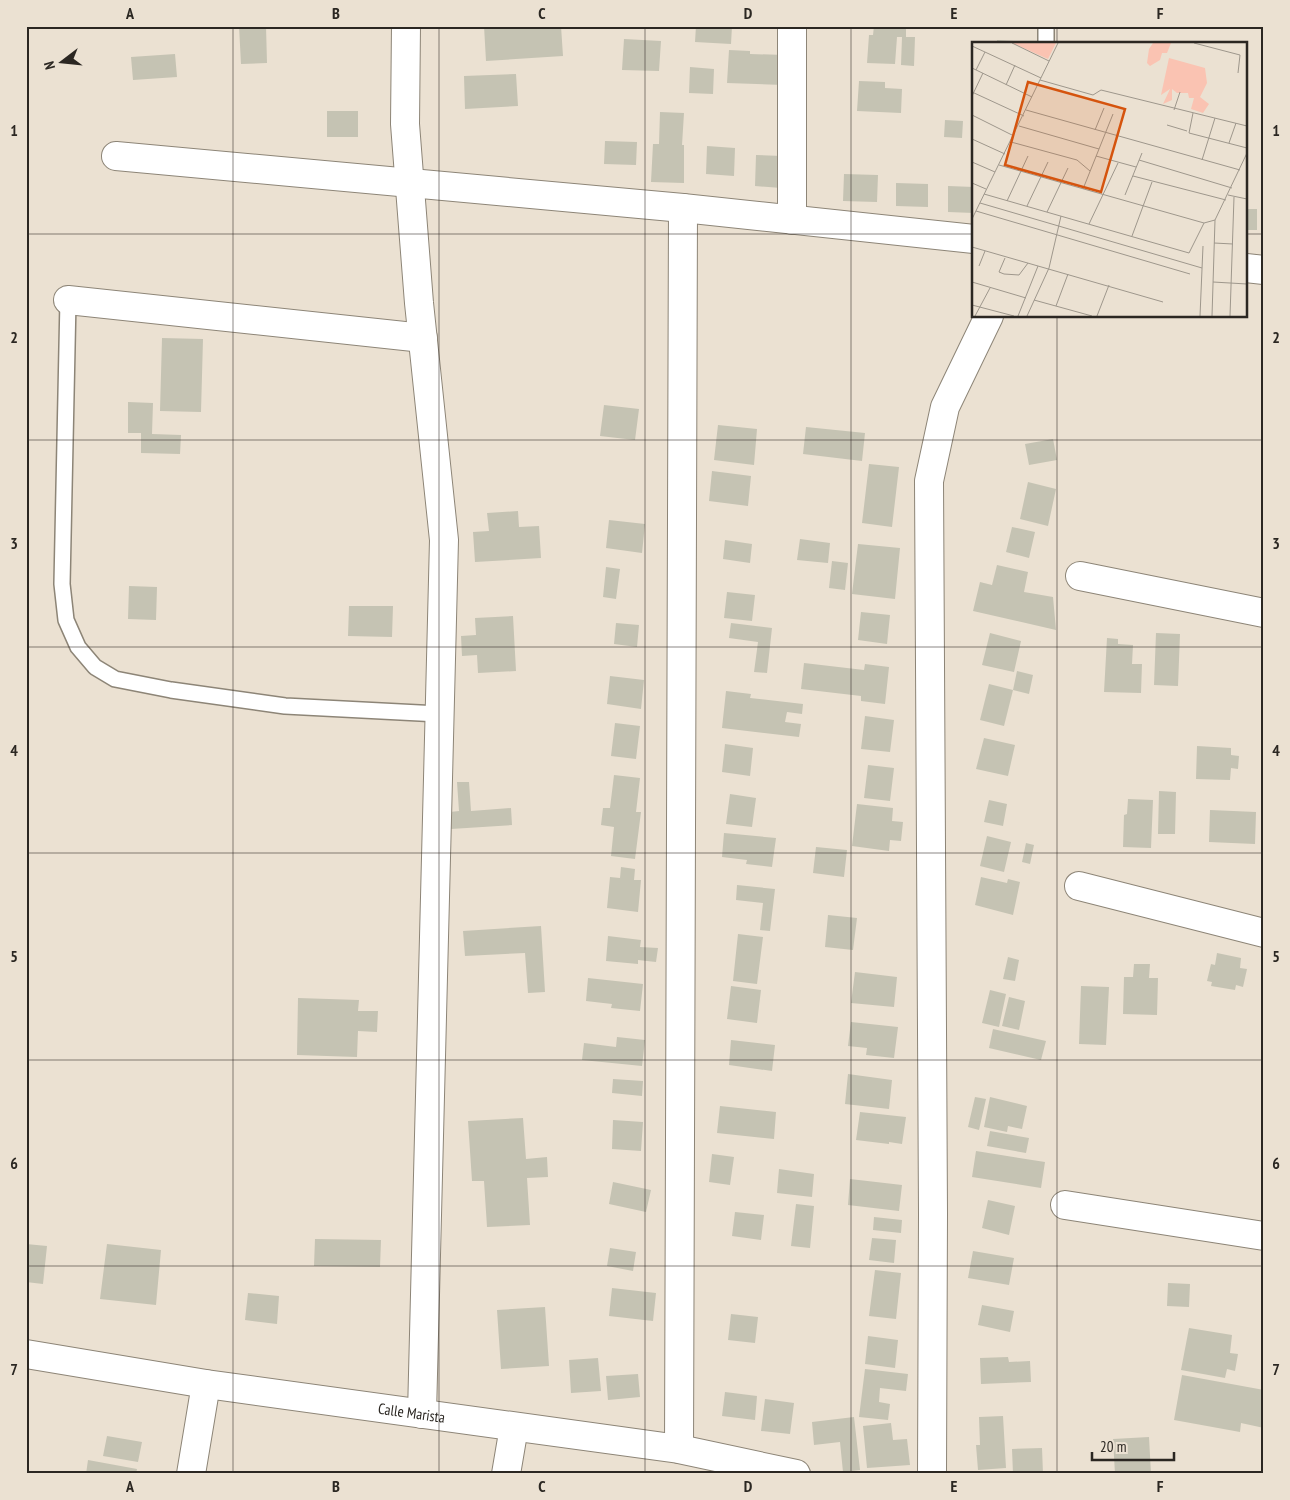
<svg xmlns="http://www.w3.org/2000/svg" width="1290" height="1500" font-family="'PT Sans Narrow',sans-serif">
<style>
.building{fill:#c5c3b3}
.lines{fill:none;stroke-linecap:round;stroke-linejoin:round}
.service-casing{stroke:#8d8577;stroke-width:18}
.minor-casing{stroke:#8d8577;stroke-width:30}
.service{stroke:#fff;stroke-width:15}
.minor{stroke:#fff;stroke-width:28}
.grid{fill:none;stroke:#2b2722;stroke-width:1;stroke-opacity:0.55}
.labels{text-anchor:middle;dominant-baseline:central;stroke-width:5;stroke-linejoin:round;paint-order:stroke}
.street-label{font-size:15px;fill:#2b2722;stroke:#ebe1d2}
.inset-road{fill:none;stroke:#9e978c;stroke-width:1}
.view{fill:#d5540e;fill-opacity:0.15;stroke:#d5540e;stroke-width:2.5}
.inset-edge{fill:none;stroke:#2b2722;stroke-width:2.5}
.neatline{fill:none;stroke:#2b2722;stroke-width:2}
.grid-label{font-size:16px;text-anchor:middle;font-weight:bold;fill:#2b2722}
</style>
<rect width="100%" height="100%" fill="#ebe1d2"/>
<path class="building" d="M 239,26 L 266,26 L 267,63 L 241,64 Z
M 484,26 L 561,26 L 563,56 L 486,61 Z
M 696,26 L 732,26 L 731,44 L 695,42 Z
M 874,26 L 906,26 L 906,37 L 915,37 L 914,66 L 901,65 L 902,37 L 897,37 L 895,64 L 867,63 L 869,35 L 873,35 Z
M 624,39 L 661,41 L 659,71 L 622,70 Z
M 997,40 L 1028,42 L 1028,44 L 997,44 Z
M 729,50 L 750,51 L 750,54 L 785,55 L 784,85 L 727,83 Z
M 175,54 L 177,77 L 133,80 L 131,57 Z
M 690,67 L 714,69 L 713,94 L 689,93 Z
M 516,74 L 518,106 L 465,109 L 464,76 Z
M 859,81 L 885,82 L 885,88 L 902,89 L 901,113 L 857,111 Z
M 327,111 L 358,111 L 358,137 L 327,137 Z
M 660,112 L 684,113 L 682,145 L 684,145 L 684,183 L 651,182 L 653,144 L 659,144 Z
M 945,120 L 963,121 L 962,138 L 944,137 Z
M 605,141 L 637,142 L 636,165 L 604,164 Z
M 707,146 L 735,148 L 734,176 L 706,174 Z
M 756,155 L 782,156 L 781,188 L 755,186 Z
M 844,174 L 878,175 L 877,202 L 843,201 Z
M 896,183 L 928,184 L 928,207 L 896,206 Z
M 948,186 L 974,187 L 974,213 L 948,212 Z
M 1246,209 L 1257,209 L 1257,230 L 1246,230 Z
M 162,338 L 203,339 L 201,412 L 160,411 Z
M 128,402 L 153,403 L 152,434 L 181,435 L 180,454 L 141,453 L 141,433 L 128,433 Z
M 604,405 L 639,409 L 635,440 L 600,436 Z
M 718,425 L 757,429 L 754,465 L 714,460 Z
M 806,427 L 865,433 L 862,461 L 803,454 Z
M 1053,439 L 1057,460 L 1029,465 L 1025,444 Z
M 869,464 L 899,467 L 892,527 L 862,523 Z
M 712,471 L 751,476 L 748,506 L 709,501 Z
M 1028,482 L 1056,489 L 1048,526 L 1020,519 Z
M 518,511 L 519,527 L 539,526 L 541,558 L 475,562 L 473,532 L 489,531 L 487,513 Z
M 609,520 L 645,524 L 642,553 L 606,548 Z
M 1012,527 L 1035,532 L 1029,558 L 1006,552 Z
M 800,539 L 830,543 L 828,563 L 797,560 Z
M 725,540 L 752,544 L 750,563 L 723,559 Z
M 858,544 L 900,548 L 895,599 L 852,594 Z
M 832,561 L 848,563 L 845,590 L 829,588 Z
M 997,565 L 1028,572 L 1024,592 L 1053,597 L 1056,630 L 973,611 L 980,582 L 992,585 Z
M 606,567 L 620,569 L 616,599 L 603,597 Z
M 129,586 L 157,587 L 156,620 L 128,619 Z
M 727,592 L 755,595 L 752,621 L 724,618 Z
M 349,606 L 393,606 L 392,637 L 348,636 Z
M 861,612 L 890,615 L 887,644 L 858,640 Z
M 513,616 L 516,671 L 478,673 L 477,655 L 462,656 L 461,636 L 476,635 L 475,618 Z
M 616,623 L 639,625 L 637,647 L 614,644 Z
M 731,623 L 772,628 L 767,673 L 754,672 L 758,642 L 729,638 Z
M 990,633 L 1021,641 L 1014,672 L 982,665 Z
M 1156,633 L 1180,634 L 1178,686 L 1154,685 Z
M 1107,638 L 1118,639 L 1118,644 L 1133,645 L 1132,664 L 1142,664 L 1141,693 L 1104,692 Z
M 804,663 L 864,670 L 865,664 L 889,667 L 885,704 L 861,701 L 861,696 L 801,689 Z
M 1017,671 L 1033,675 L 1029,694 L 1013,690 Z
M 610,676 L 644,680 L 641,709 L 607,704 Z
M 989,684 L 1013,690 L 1004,726 L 980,720 Z
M 726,691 L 751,694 L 750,698 L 803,704 L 802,714 L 787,712 L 785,722 L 801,724 L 799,737 L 722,728 Z
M 865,716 L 894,720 L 890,752 L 861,749 Z
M 615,723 L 640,726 L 636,759 L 611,756 Z
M 984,738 L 1015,745 L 1008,776 L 976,769 Z
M 725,744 L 753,748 L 750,776 L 722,772 Z
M 1197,746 L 1231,748 L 1231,755 L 1239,756 L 1238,769 L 1231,768 L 1230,780 L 1196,779 Z
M 868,765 L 894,768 L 890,801 L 864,798 Z
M 614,775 L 640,778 L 636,812 L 641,812 L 635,859 L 611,856 L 614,827 L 601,825 L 603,808 L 610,808 Z
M 457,782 L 469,782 L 471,811 L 511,808 L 512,825 L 451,829 L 450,812 L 459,811 Z
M 1159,791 L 1176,792 L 1175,834 L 1158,834 Z
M 730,794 L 756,798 L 752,827 L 726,824 Z
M 1128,799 L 1153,800 L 1151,848 L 1123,847 L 1124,815 L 1127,814 Z
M 989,800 L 1007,804 L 1003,826 L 984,822 Z
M 857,804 L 893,808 L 892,821 L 903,822 L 901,841 L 890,840 L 889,851 L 852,846 Z
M 1210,810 L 1256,812 L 1255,844 L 1209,842 Z
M 724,833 L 776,838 L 772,867 L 746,864 L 747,860 L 722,857 Z
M 987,836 L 1011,842 L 1004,872 L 980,866 Z
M 1026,843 L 1034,845 L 1030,864 L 1022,862 Z
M 816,847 L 847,850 L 844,877 L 813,873 Z
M 621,867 L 635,869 L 634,880 L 641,880 L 638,912 L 607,908 L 610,877 L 620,878 Z
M 981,877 L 1007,883 L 1008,879 L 1020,882 L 1013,915 L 975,905 Z
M 737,885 L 775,889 L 770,931 L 760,930 L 763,903 L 736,900 Z
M 828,915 L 857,918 L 853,950 L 825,947 Z
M 541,926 L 545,992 L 528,993 L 525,953 L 465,956 L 463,931 Z
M 738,934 L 763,937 L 757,984 L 733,981 Z
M 608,936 L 641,940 L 640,947 L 658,948 L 656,962 L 638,960 L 638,964 L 606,961 Z
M 1217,953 L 1241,958 L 1240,968 L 1247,969 L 1243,987 L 1236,985 L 1235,990 L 1211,986 L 1212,982 L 1207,981 L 1211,964 L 1215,965 Z
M 1008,957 L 1019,960 L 1015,981 L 1003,979 Z
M 1134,964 L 1150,964 L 1149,978 L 1158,978 L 1157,1015 L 1123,1014 L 1124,977 L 1133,977 Z
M 855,972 L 897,977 L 894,1007 L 851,1003 Z
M 588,978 L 643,984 L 640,1011 L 611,1008 L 612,1004 L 586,1001 Z
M 731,986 L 761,990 L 757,1023 L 727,1019 Z
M 1081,986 L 1109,987 L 1106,1045 L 1079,1044 Z
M 990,990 L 1006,994 L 999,1027 L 982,1023 Z
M 1009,997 L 1025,1001 L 1019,1030 L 1002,1026 Z
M 298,998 L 359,1000 L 358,1011 L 378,1011 L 377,1032 L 358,1031 L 357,1057 L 297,1055 Z
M 851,1022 L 898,1027 L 894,1058 L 866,1055 L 867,1048 L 848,1046 Z
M 993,1029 L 1046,1041 L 1041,1060 L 989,1048 Z
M 617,1037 L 645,1040 L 642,1066 L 582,1060 L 584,1043 L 616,1047 Z
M 731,1040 L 775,1045 L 772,1071 L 729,1065 Z
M 848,1074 L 892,1080 L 889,1109 L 845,1104 Z
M 613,1079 L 643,1081 L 642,1096 L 612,1093 Z
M 975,1097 L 986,1099 L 979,1130 L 968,1127 Z
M 990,1097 L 1027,1106 L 1022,1129 L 1008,1126 L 1007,1132 L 984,1127 Z
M 720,1106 L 776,1112 L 774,1139 L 717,1133 Z
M 860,1112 L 906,1117 L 902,1144 L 889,1142 L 889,1144 L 856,1140 Z
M 523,1118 L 526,1159 L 547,1157 L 548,1177 L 527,1178 L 530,1225 L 487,1227 L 484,1181 L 472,1181 L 468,1121 Z
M 613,1120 L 643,1122 L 641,1151 L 612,1149 Z
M 990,1131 L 1029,1138 L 1026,1153 L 987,1146 Z
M 976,1151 L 1045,1162 L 1041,1188 L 972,1177 Z
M 712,1154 L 734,1157 L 730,1185 L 709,1182 Z
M 779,1169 L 814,1174 L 812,1197 L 777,1193 Z
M 850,1179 L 902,1185 L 899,1211 L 848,1205 Z
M 613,1182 L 651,1190 L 646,1212 L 609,1204 Z
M 988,1200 L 1015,1206 L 1009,1235 L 982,1228 Z
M 796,1204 L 814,1206 L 810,1248 L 791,1246 Z
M 735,1212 L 764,1215 L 761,1240 L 732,1236 Z
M 874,1217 L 902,1220 L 901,1233 L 873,1230 Z
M 872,1238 L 896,1240 L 894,1263 L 869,1260 Z
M 315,1239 L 381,1240 L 380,1267 L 314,1266 Z
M 26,1244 L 47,1246 L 43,1284 L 26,1282 Z
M 107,1244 L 161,1250 L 156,1305 L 100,1299 Z
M 610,1248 L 636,1252 L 633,1271 L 607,1266 Z
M 973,1251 L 1014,1258 L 1009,1285 L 968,1278 Z
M 875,1270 L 901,1273 L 896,1319 L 869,1316 Z
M 1168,1283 L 1190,1284 L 1189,1307 L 1167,1306 Z
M 612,1288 L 656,1293 L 653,1321 L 609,1316 Z
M 248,1293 L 279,1296 L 277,1324 L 245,1320 Z
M 982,1305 L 1014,1311 L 1010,1332 L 978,1325 Z
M 545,1307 L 549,1366 L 501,1369 L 497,1310 Z
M 731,1314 L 758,1317 L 755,1343 L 728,1340 Z
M 1189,1328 L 1232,1335 L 1230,1353 L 1238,1354 L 1235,1371 L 1227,1369 L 1225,1378 L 1181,1370 Z
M 868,1336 L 898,1340 L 895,1368 L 865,1364 Z
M 1008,1357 L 1009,1362 L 1030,1361 L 1031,1382 L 981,1384 L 980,1358 Z
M 598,1358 L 601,1391 L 571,1393 L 569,1360 Z
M 865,1369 L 908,1374 L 906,1391 L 880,1388 L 879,1402 L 890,1404 L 888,1420 L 859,1417 Z
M 638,1374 L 640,1397 L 608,1400 L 606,1376 Z
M 1182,1375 L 1264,1390 L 1264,1428 L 1241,1423 L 1240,1432 L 1174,1420 Z
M 725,1392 L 757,1396 L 755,1420 L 722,1416 Z
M 765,1399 L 794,1403 L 790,1434 L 761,1431 Z
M 1003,1416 L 1006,1468 L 978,1470 L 976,1445 L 980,1445 L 979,1417 Z
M 854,1417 L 860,1470 L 843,1472 L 840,1442 L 814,1445 L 812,1422 Z
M 891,1423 L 893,1440 L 907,1439 L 910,1465 L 867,1468 L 863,1426 Z
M 107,1436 L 142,1442 L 138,1462 L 103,1456 Z
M 1149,1437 L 1151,1474 L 1115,1474 L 1113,1439 Z
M 1042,1448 L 1043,1474 L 1013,1474 L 1012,1449 Z
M 88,1460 L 137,1469 L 136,1474 L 86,1474 Z"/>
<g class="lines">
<defs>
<path id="service" d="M 1046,26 L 1046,44
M 68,300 L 62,584 L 66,620 L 78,647 L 95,667 L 115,679 L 171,690 L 285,706 L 439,714"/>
<g id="minor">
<path d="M 406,26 L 405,124 L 419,303 L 444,540 L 422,1414"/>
<path d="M 116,156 L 683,208 L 974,239"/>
<path d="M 792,220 L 792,26"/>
<path d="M 1246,268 L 1264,270"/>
<path d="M 68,300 L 423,338"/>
<path d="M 1080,576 L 1264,613"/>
<path d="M 1079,886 L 1264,933"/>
<path d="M 1065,1205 L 1264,1236"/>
<path id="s1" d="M 26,1354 L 206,1384 L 679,1449 L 796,1474"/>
<path d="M 679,1449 L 683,208"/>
<path d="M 191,1474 L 206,1384"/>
<path d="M 506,1474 L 514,1427"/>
<path d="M 932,1474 L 933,1214 L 929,481 L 945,407 L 989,316"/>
</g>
</defs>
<use href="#service" class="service-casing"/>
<use href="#minor" class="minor-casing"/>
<use href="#service" class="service"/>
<use href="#minor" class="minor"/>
</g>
<path class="grid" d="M 233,26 L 233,1474M 439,26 L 439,1474M 645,26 L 645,1474M 851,26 L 851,1474M 1057,26 L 1057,44M 26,234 L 974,234M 1246,234 L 1264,234M 1057,316 L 1057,1474M 26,440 L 1264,440M 26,647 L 1264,647M 26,853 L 1264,853M 26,1060 L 1264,1060M 26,1266 L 1264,1266"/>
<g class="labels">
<g class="street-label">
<text stroke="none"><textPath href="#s1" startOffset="390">Calle Marista</textPath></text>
</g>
</g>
<g transform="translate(972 42)">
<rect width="275" height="275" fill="#ebe1d2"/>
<path d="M 40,1 L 84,1 L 76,17 ZM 181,1 L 199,1 L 195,11 L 190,11 L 188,18 L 178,24 L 175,21 L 177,7 ZM 197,16 L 233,26 L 235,41 L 228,55 L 237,62 L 231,71 L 219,67 L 222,56 L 217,56 L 216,51 L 205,51 L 200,47 L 200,58 L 191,62 L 198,47 L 189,53 Z" fill="#fac3b2"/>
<path class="inset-road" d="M 40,1 L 77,19M 222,1 L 268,13 L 266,31M 0,4 L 69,36M 0,26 L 60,55M 4,28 L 13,10M 68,38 L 121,53 L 129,48 L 275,84M 34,43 L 43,23M 0,50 L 52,74M 0,54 L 11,31M 54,68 L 268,128M 202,68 L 208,50M 221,71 L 217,91 L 275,106M 0,73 L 42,94M 195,83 L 215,89M 47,84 L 127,107M 123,88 L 132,66M 0,97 L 33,112M 39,100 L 105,118 L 118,129M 257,101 L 264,81M 124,114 L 164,125M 167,118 L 260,146M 230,118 L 243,76M 0,120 L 23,130M 27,123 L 232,181 L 243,178M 161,134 L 254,158M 0,141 L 14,147M 111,147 L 141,72M 12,152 L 217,211 L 232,181M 153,153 L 170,111M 256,153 L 275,157M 35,159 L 56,114M 8,161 L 230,226M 55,164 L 76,120M 4,169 L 218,232M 75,170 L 96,126M 0,177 L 86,1M 117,182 L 146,121M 160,194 L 180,140M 242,201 L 261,202M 0,205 L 191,260M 33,216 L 27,230 L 32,232 L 47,233 L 56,221M 7,224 L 13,209M 0,240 L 54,256M 241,240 L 275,242M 62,258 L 120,274M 0,263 L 42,274M 84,264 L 96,232M 3,274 L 18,246M 46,274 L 66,224M 55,274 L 77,226 L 89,174M 125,274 L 137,243M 228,274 L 231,204M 240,274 L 243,178 L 275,111M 258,274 L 262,155"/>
<path class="view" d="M 56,40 L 153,67 L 129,150 L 33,123 Z"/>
<rect width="275" height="275" class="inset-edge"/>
</g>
<rect width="1290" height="1500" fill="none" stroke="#ebe1d2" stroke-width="55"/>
<g transform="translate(62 62) rotate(254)" stroke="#ebe1d2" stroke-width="4" paint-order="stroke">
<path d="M0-4L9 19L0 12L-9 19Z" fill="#2b2722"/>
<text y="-8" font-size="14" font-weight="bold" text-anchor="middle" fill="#2b2722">N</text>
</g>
<path d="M1092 1452v8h82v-8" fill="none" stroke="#2b2722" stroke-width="2.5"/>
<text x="1100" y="1452" font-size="15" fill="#2b2722" stroke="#ebe1d2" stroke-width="4" paint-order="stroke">20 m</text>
<rect x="28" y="28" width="1234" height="1444" class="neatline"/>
<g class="grid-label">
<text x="130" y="19">A</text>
<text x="336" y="19">B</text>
<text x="542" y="19">C</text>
<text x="748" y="19">D</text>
<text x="954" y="19">E</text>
<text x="1160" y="19">F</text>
<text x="14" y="136">1</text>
<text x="1276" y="136">1</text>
<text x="14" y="343">2</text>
<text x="1276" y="343">2</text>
<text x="14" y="549">3</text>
<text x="1276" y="549">3</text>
<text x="14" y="756">4</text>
<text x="1276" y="756">4</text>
<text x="14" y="962">5</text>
<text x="1276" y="962">5</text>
<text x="14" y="1169">6</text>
<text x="1276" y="1169">6</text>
<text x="14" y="1375">7</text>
<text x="1276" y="1375">7</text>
<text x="130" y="1492">A</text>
<text x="336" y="1492">B</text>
<text x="542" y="1492">C</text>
<text x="748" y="1492">D</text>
<text x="954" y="1492">E</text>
<text x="1160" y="1492">F</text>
</g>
</svg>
